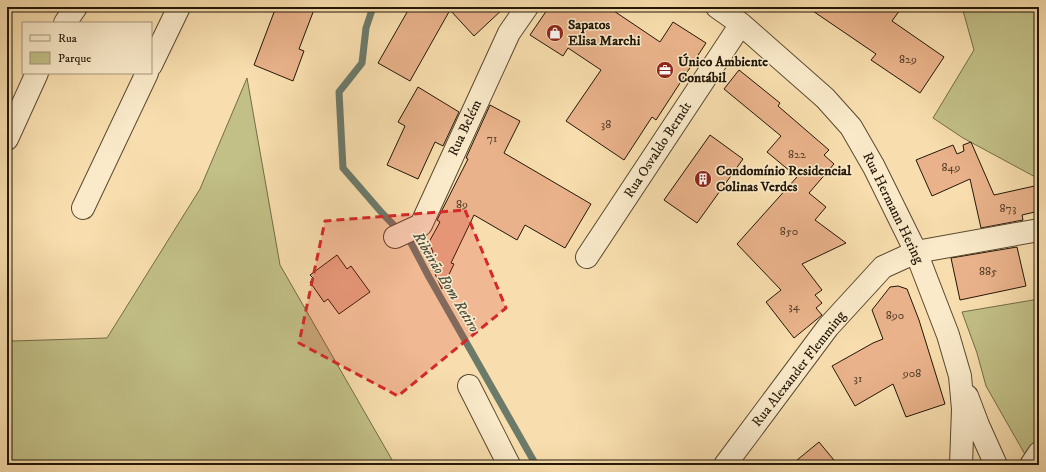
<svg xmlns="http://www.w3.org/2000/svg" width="1046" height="472" font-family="'IM FELL DW Pica',serif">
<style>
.green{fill:#c2c087;stroke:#726c47}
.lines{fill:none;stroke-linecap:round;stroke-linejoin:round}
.stream{stroke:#6c7a6a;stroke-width:7}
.building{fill:#e9b28a;stroke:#231707}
.minor-casing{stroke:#584931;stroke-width:24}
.minor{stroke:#faeaca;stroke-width:22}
.marked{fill:#d62828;fill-opacity:0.2;stroke:#d62828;stroke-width:3;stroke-dasharray:8 5;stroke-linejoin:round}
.labels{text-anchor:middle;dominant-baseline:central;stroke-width:3;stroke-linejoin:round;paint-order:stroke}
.number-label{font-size:12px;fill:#543e28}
.poi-label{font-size:14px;font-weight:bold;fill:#231707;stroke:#faeaca;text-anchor:start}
.street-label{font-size:14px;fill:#231707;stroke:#faeaca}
.water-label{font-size:15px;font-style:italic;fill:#4e5141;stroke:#faeaca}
</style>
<rect width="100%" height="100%" fill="#f8deae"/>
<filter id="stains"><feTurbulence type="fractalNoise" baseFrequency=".005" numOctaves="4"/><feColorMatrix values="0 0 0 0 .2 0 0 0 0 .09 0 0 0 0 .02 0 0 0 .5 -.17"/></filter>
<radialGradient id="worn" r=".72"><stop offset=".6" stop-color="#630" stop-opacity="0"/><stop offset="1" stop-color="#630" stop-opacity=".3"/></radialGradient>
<path class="green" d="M 962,7 L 1039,7 L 1039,179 L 963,138 L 933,118 L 974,50 Z
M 247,78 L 280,265 L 395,465 L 7,465 L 7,334 L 13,341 L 107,338 L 200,189 Z
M 1039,299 L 1039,465 L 1031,465 L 986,386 L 977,353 L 962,312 Z"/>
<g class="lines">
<path class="stream" d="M 373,7 L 366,28 L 362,63 L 339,92 L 343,168 L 382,213 L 411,243 L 429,277 L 536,465"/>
</g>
<path class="building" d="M 276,7 L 315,7 L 299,49 L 304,51 L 293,81 L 254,65 Z
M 410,7 L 505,7 L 474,36 L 450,10 L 410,81 L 378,63 Z
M 549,7 L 608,7 L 660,42 L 673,22 L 706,43 L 656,120 L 652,117 L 624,160 L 566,121 L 601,70 L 568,48 L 563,56 L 530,35 Z
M 807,7 L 902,7 L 892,21 L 944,57 L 920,93 L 871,60 L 876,54 Z
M 739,70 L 780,103 L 778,106 L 829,150 L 824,155 L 834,164 L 809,193 L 826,207 L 815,220 L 846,243 L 802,264 L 822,290 L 815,295 L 822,303 L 816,308 L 822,315 L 794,338 L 766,302 L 781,290 L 737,244 L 797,177 L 767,152 L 781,136 L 724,89 Z
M 418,87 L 459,112 L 443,146 L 435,142 L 418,179 L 387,165 L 405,126 L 398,122 Z
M 490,105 L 520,121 L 504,153 L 591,204 L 565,248 L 525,225 L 517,240 L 474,215 L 451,263 L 454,264 L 442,289 L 423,248 L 432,253 L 433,252 L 429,242 L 440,222 L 437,220 L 468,159 L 466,158 Z
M 710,135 L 743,159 L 697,223 L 664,200 Z
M 971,142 L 994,195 L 1039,185 L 1039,211 L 1022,215 L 1023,220 L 981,228 L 970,179 L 932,196 L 916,160 L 953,145 L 957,154 L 964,151 L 963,145 Z
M 1017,247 L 1026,286 L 960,300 L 951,258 Z
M 337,255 L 347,269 L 351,266 L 370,292 L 339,314 L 328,299 L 324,302 L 310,282 L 314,279 L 310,275 Z
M 898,286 L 907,289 L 919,320 L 945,404 L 906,417 L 893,384 L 855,406 L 832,366 L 873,343 L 883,339 L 872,310 L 890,287 Z
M 819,442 L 838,465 L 791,465 Z"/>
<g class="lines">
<defs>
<path id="minor" d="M 717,7 L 741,24 L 825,98 L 851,127 L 874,167 L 916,252 L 948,335 L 960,376 L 963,409 L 961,465
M 65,23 L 76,7
M 151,65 L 179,7
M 7,139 L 37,73
M 83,208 L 147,73
M 395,237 L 421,225 L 509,33 L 527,7
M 587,257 L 741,24
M 469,386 L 509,465
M 967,396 L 978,425 L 996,465
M 725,465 L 828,327 L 883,267 L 916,252 L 1039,230
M 1031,465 L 1039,453"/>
</defs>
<use href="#minor" class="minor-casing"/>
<use href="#minor" class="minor"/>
</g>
<path class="marked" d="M 465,210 L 506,308 L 398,396 L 299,343 L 325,221 Z"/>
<defs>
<symbol id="shop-disc" viewBox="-11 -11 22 22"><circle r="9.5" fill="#8f2418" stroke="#faeaca"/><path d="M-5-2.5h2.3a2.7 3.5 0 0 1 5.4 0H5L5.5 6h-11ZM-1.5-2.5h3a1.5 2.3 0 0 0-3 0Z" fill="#fff"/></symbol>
<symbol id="office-disc" viewBox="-11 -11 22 22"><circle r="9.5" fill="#8f2418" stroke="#faeaca"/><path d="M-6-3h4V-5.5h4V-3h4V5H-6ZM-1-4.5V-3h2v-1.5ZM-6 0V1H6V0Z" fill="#fff"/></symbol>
<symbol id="building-disc" viewBox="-11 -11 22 22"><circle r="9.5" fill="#8f2418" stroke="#faeaca"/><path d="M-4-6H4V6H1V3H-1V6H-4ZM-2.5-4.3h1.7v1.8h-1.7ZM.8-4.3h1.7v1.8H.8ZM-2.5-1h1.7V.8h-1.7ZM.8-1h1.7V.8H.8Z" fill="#fff"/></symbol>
</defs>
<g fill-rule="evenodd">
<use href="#shop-disc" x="545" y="23" width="20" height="20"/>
<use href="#office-disc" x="655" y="60" width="20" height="20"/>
<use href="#building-disc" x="693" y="169" width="20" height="20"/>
</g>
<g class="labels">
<g class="number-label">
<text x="908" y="59">829</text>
<text x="606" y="124">38</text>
<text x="492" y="138">71</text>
<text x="797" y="154">822</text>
<text x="951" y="167">849</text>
<text x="462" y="204">89</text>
<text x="1008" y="208">873</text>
<text x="789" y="231">850</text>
<text x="988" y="271">885</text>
<text x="794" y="306">34</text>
<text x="895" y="315">890</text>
<text x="912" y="373">908</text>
<text x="858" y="378">31</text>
</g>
<g class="poi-label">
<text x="568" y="25">Sapatos<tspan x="568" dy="16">Elisa Marchi</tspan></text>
<text x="678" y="62">Único Ambiente<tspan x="678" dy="16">Contábil</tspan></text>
<text x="716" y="171">Condomínio Residencial<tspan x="716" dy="16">Colinas Verdes</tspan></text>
</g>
<g class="street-label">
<text transform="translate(465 128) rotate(-65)">Rua Belém</text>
<text transform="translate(658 150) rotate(-57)">Rua Osvaldo Berndt</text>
<text transform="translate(893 208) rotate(64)">Rua Hermann Hering</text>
<text transform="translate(799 369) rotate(-52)">Rua Alexander Flemming</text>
</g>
<g class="water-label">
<text transform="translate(446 282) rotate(59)">Ribeirão Bom Retiro</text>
</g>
</g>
<rect width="1046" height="472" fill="none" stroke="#f8deae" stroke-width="24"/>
<rect x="8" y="8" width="1030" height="456" fill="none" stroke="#231707" stroke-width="2"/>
<rect x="12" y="12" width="1022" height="448" fill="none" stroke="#231707"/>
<rect x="22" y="22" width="130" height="52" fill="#faeaca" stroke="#a4967c"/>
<rect x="30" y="35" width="20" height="6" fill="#faeaca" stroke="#a4967c"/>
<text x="58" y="42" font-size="12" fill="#231707">Rua</text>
<rect x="30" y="52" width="20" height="12" fill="#c2c087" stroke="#a4967c"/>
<text x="58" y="62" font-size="12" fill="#231707">Parque</text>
<rect width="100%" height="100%" filter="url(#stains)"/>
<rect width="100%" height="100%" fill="url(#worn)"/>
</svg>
